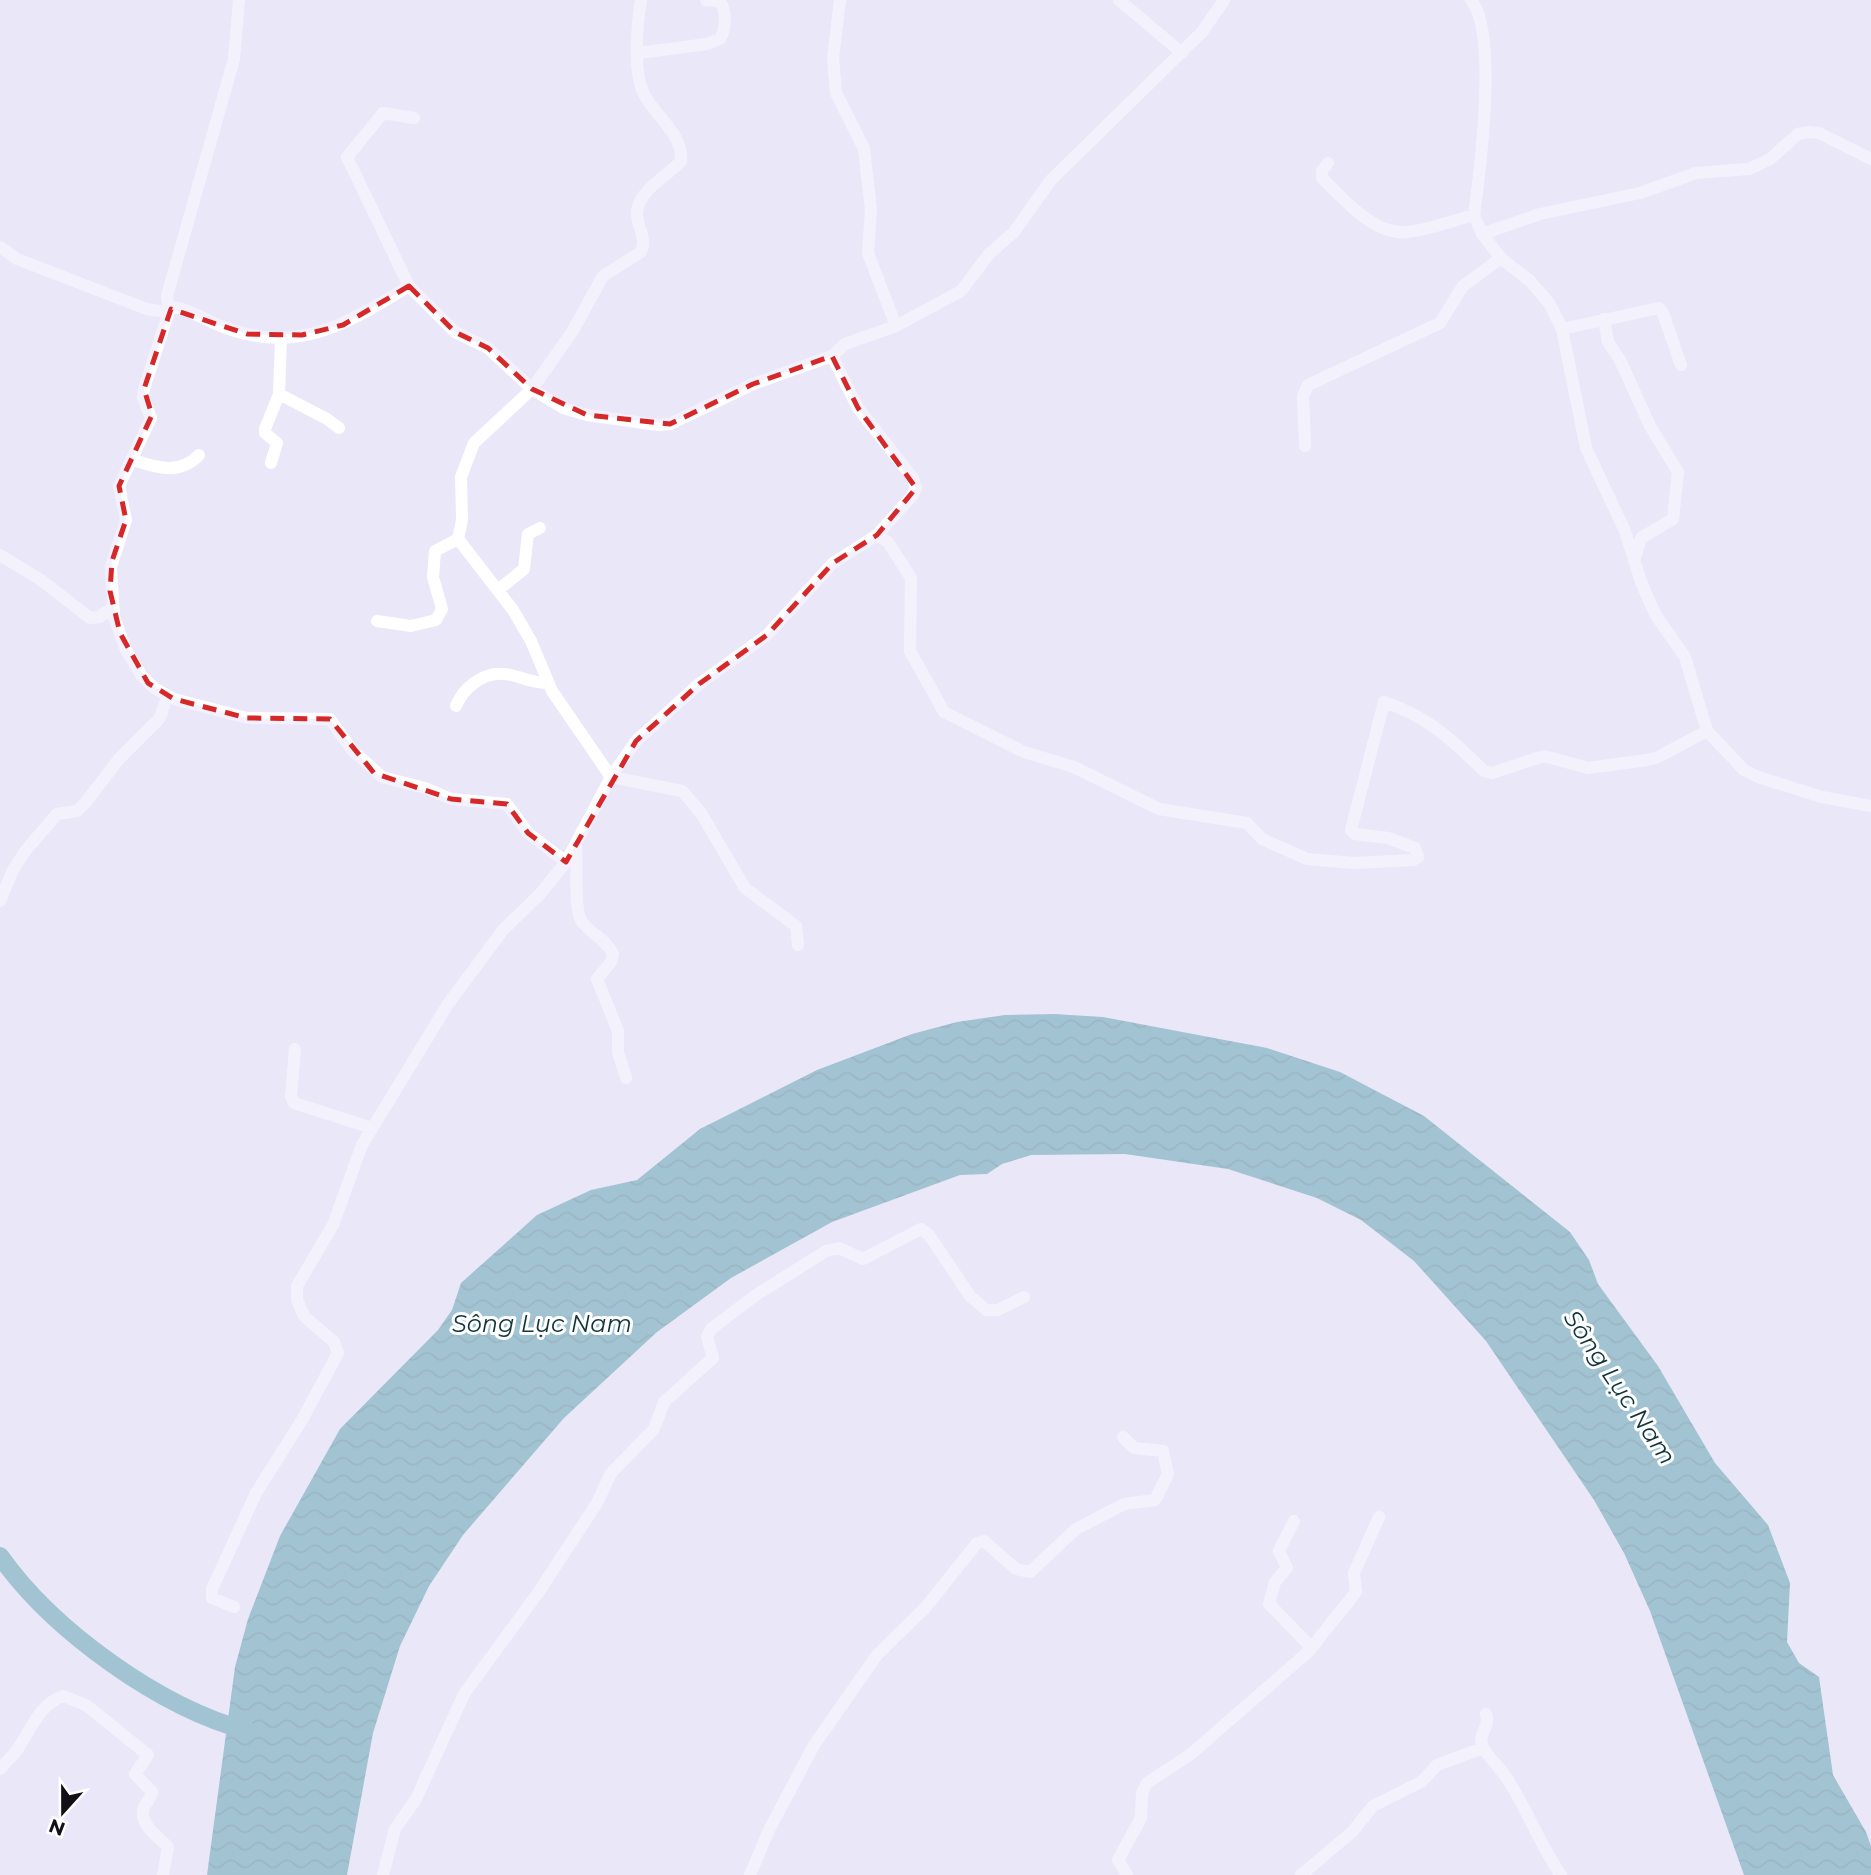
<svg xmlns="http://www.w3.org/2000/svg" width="1871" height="1875" font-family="Montserrat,sans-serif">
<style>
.water{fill:url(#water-waves)}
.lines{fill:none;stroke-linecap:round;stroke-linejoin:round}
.river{stroke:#4c98a2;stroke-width:18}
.minor{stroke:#fff;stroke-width:12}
.marked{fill:none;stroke:#d62828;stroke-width:5;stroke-dasharray:14 9;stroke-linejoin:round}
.labels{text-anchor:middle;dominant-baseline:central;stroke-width:6;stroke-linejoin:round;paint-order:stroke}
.water-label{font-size:24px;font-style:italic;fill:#10363a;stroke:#fff}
</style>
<defs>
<pattern id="water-waves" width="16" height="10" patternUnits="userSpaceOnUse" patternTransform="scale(1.75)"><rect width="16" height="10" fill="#4c98a2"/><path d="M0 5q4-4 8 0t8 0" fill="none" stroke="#3e7b83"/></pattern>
</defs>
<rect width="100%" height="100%" fill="#eae7f9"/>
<path class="water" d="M 1054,1014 L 1103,1017 L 1267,1048 L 1340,1072 L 1424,1116 L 1570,1232 L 1589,1260 L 1598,1284 L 1658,1366 L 1715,1463 L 1768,1525 L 1790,1583 L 1787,1642 L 1799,1663 L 1819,1677 L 1833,1775 L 1866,1832 L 1871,1846 L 1871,1875 L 1744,1875 L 1650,1611 L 1624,1553 L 1594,1500 L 1486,1341 L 1414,1261 L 1361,1220 L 1317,1198 L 1228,1169 L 1125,1154 L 1031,1155 L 1002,1164 L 987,1174 L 960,1175 L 832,1222 L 731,1278 L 657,1332 L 564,1418 L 463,1535 L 429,1586 L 400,1646 L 373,1733 L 347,1875 L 207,1875 L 235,1667 L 248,1619 L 280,1536 L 340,1429 L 438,1330 L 452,1310 L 461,1283 L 537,1215 L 591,1190 L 637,1180 L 700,1129 L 817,1070 L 912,1034 L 957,1022 L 1005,1015 Z"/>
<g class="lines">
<path class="river" d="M 0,1556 C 52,1630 160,1708 248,1731"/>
<path class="minor" d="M 239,0 L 234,59 L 167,296 L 169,311 L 144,389 L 143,397 L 151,418 L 119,486 L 126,520 L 111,567 L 114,617 L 126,650 L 141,675 L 154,688 L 174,699 L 247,718 L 330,719 L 352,750 L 382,777 L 425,788 L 451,799 L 507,804 L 528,833 L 566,862
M 641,0 C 637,25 632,72 645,96 C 656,116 684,136 681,161 C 667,177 636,191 637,215 C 638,229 647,238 641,252 L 603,276 L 572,332 L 532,389 L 474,443 L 461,477 L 462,520 L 458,539 L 513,610 L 531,641 L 552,691 L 611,777 L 682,791 L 701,813 L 745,888 L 796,926 L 798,945
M 840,0 L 833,58 L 836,93 L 864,149 L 871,210 L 868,253 L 896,326
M 1119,0 L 1182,53
M 1471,0 C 1498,32 1480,171 1474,215 L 1482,234 L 1501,258 L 1530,281 L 1549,303 L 1562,329 L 1586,448 L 1625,531 L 1641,582 L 1655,614 L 1685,657 L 1707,731 L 1744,770 L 1758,777 L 1822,797 L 1871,806
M 639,53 L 707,44 L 720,39 C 726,29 727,9 719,1 L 706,0
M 1328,163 L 1322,171 L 1322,178 C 1342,197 1368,229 1398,232 C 1417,234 1454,220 1474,215
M 1482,234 L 1540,214 L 1640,193 L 1696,173 L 1749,169 L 1770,159 L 1798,134 L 1808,132 L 1819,133 L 1871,159
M 0,247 L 17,259 L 144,308 C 164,315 169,306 179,308 C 197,313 212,324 229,329 C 300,354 350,322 409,286 L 455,332 L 488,348 L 532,389 L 563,408 L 587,415 L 658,425 L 670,424 L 753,384 L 832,356
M 409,286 L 347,157 L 383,113 L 414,118
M 1604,319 L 1608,342 L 1620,360 L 1650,426 L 1678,472 L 1673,519 L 1641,538 L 1635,558
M 1562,329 L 1659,308 L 1663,313 L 1681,365
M 279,394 L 327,419 L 339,428
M 1305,446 L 1303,396 L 1308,385 L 1440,323 L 1463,286 L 1501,258
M 133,460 C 157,468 180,475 199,455
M 271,463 L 277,443 L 265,433 L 265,429 L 279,394 L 281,337
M 877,535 L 888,542 L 911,578 L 910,651 L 944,712 L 1024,752 L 1074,767 L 1159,809 L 1247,823 L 1262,839 L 1307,859 L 1355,863 L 1413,860 L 1418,857 L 1415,848 L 1388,838 L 1355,834 L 1351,830 L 1384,702 C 1429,717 1451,739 1484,771 L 1492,773 L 1544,756 L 1588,768 L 1647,760 L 1658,757 L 1707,731
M 0,555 L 41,580 L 90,618 L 99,617 L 112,608
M 498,590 L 524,569 L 528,534 L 540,528
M 377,621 L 411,626 L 436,620 L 442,609 L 433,577 L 435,551 L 458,539
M 456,706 C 463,688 483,672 504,674 C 519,675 530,683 548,683
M 576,845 C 578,864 573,910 582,922 C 591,934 606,939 613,954 L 611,962 L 597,979 L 618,1031 L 618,1052 L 626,1078
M 0,901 L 13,870 L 26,850 L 57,814 L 77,811 L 85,803 L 119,759 L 160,718 L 167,696
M 295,1049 L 291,1096 L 294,1103 L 372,1128
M 1294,1521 L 1279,1551 L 1287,1568 L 1275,1582 L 1269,1604 L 1311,1647
M 234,1607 L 212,1598 L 212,1589 L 256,1493 L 302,1420 L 338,1353 L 334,1342 L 304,1316 L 297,1300 L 297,1286 L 333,1225 L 362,1145 L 448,1004 L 503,930 L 540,894 L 566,862 L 611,777 L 636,741 L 699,684 L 767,635 L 833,563 L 877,535 L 912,496 L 916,488 L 913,478 L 858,408 L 832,356 L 845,344 L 896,326 L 961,291 L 989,254 L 1014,232 L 1051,180 L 1202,32 L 1224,0
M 1486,1714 C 1491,1726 1478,1733 1482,1745 C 1487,1757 1501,1768 1508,1780 C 1528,1811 1540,1845 1561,1875
M 0,1769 C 6,1762 14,1755 19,1747 C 31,1729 40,1704 63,1696 L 86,1705 L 148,1755 L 135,1774 L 152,1792 C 151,1799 147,1801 144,1807 C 137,1824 160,1838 168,1847 L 163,1875
M 383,1875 L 395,1829 L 416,1799 L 464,1694 L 538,1593 L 597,1503 L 611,1473 L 654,1429 L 664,1402 L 713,1358 L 707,1337 L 711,1329 L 756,1295 L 826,1251 L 839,1248 L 863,1259 L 921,1229 L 929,1235 L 970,1296 L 986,1310 L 998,1310 L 1024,1297
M 750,1875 L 769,1830 L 814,1745 L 877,1655 L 925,1608 L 977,1543 L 984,1541 L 1016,1569 L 1030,1572 L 1076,1529 L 1124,1504 L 1155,1500 L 1168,1474 L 1163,1451 L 1134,1448 L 1123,1437
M 1127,1875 L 1118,1860 L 1141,1818 L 1142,1793 L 1147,1783 L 1191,1754 L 1308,1652 L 1356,1592 L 1354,1573 L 1379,1517
M 1301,1875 L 1352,1832 L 1373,1806 L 1421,1782 L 1437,1765 L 1483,1748"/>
</g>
<path d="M0 0H1871V1875H0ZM 409,286 L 455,332 L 488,348 L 532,389 L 587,415 L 670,424 L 753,384 L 832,356 L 858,408 L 916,488 L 877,535 L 833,563 L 767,635 L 699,684 L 636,741 L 566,862 L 528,833 L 507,804 L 451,799 L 374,773 L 330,719 L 247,718 L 174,699 L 148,683 L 120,633 L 110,591 L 112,561 L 126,520 L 119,486 L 152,415 L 144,389 L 171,309 L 247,334 L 302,335 L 343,325 Z" fill="#eae7f9" fill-opacity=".55" fill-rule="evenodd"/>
<path class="marked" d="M 409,286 L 455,332 L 488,348 L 532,389 L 587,415 L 670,424 L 753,384 L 832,356 L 858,408 L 916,488 L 877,535 L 833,563 L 767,635 L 699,684 L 636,741 L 566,862 L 528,833 L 507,804 L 451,799 L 374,773 L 330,719 L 247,718 L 174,699 L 148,683 L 120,633 L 110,591 L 112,561 L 126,520 L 119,486 L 152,415 L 144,389 L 171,309 L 247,334 L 302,335 L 343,325 Z"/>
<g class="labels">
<g class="water-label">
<text x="542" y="1323">Sông Lục Nam</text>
<text transform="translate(1620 1387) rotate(56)">Sông Lục Nam</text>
</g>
</g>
<g transform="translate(63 1812) rotate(201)" stroke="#ffffff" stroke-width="5" paint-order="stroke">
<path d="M0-5L12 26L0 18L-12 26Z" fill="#121016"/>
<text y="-10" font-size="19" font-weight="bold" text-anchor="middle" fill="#121016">N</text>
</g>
</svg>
